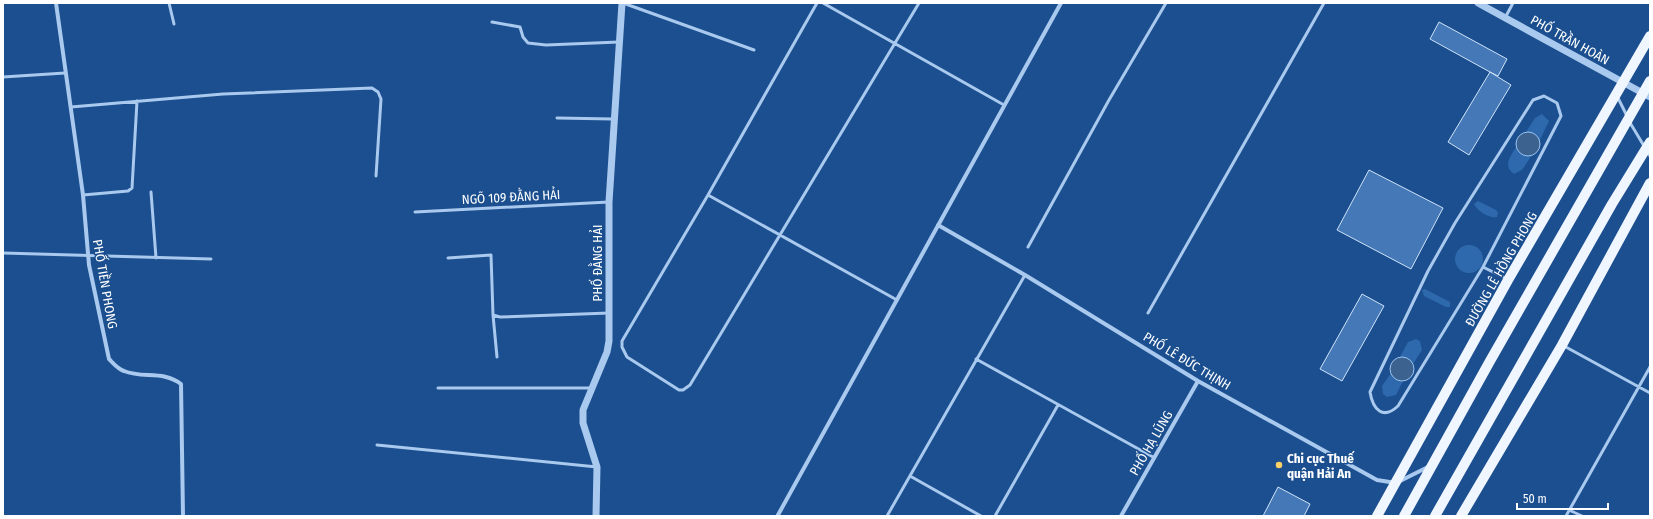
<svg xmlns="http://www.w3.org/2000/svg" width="1653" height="519" font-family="'Fira Sans Condensed',sans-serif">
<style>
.green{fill:#2e69ad}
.water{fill:#3c6290;stroke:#9cc4f0}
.building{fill:#4478b7;stroke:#cfe3fa}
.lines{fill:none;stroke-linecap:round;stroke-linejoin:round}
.service{stroke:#a9c9ee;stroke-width:3}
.minor{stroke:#a9c9ee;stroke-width:4}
.tertiary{stroke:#a9c9ee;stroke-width:7}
.primary{stroke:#f0f6ff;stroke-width:10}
.poi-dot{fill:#ffd166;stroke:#1b4f8f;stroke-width:1.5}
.labels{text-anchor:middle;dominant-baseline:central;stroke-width:3;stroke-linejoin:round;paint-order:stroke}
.street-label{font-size:13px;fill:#fff;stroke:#1b4f8f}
.poi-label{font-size:13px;font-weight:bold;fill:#fff;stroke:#1b4f8f;text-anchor:start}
</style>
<rect width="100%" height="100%" fill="#1b4f8f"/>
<path class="green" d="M 1542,114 L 1549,121 L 1539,142 L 1533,134 L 1526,132 L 1535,118 Z
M 1517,146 L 1521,153 L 1532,155 L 1522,170 L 1514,174 C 1502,166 1511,155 1517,146 Z
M 1478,201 L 1496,210 L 1498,212 L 1497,217 C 1490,219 1477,211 1474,204 Z
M1455 259a14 14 0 1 1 28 0a14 14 0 1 1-28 0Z
M 1425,289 L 1450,302 L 1450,307 L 1446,307 L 1424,296 L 1422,290 Z
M 1416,339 L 1420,341 L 1422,350 L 1413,364 L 1410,361 L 1400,357 L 1408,342 Z
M 1391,373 L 1393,377 L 1403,381 L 1396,395 L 1387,397 L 1383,394 L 1382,386 Z"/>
<path class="water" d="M1516 144a12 12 0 1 1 24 0a12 12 0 1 1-24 0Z
M1390 369a12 12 0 1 1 24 0a12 12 0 1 1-24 0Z"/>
<path class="building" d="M 1439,22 L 1507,59 L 1498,76 L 1490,72 L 1511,85 L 1469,155 L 1448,142 L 1490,72 L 1430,39 Z
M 1369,170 L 1443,208 L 1411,269 L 1337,230 Z
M 1362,294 L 1384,306 L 1342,381 L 1320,369 Z
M 1278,487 L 1310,504 L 1304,516 L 1263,516 Z"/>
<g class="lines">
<path class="service" d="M 169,3 L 174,24
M 623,3 L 754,50
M 817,3 L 708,195 L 622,341 L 622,347 L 627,357 L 679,390 L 683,390 L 690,385 L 919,3
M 823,3 L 1004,105
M 1505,18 L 1513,3
M 492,22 L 520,27 L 523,37 L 528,43 L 546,45 L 619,42
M 3,77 L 65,73
M 1544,96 L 1557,103 L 1561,116 L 1483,267 L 1398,406 C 1383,420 1373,410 1370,392 L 1428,271 L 1455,223 L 1533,100 Z
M 1617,96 L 1627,116
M 71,107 L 223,94 L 372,88 L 378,92 L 381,99 L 376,176
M 557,118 L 613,119
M 1629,121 L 1650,156
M 151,192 L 156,258
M 83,195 L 128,191 L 132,188 L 137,101
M 708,195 L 897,300
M 415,212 L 609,202
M 1028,247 L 1109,100 L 1166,3
M 3,253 L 211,259
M 448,258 L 491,255 L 493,315 L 500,317 L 609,313
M 1483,267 L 1507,279
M 1148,313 L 1324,3
M 493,315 L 497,357
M 1564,346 L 1650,393
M 976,359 L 1153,457
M 438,388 L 591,388
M 377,445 L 597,467
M 910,476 L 981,516
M 1569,510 L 1582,516
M 887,516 L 1025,275
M 995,516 L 1058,405
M 1566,516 L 1650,367"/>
<path class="minor" d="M 56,3 L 83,195 L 89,265 L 109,359 C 114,364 118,369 124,371 C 143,379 163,370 181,384 L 183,516
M 938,225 L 1025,275 L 1198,381 L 1377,480 L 1396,483 L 1428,467
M 778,515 L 1061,3
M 1121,516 L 1198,381"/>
<path class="tertiary" d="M 1478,3 L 1650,97
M 596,516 L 597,467 L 583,423 L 583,410 L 607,352 L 609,341 L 609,202 L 622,3"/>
<path class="primary" d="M 1377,516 L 1508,280 L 1650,36
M 1404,516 L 1490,361 L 1650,81
M 1435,516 L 1612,204 L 1650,142
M 1461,516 L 1562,345 L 1650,183"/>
</g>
<circle class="poi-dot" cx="1279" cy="465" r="4"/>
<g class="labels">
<g class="street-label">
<text transform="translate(1570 40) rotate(29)">PHỐ TRẦN HOÀN</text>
<text transform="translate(511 197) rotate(-3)">NGÕ 109 ĐẰNG HẢI</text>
<text transform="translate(597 263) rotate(-90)">PHỐ ĐẰNG HẢI</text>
<text transform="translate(1501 269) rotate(-60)">ĐƯỜNG LÊ HỒNG PHONG</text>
<text transform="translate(105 284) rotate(80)">PHỐ TIỀN PHONG</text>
<text transform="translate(1187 361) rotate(31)">PHỐ LÊ ĐỨC THỊNH</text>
<text transform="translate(1151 443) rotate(-60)">PHỐ HẠ LŨNG</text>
</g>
<g class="poi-label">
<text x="1287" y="458">Chi cục Thuế<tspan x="1287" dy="15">quận Hải An</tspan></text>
</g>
</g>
<rect width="1653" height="519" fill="none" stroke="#ffffff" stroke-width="8"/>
<path d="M1517 503v6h91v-6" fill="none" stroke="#ffffff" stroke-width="2"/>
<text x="1523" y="503" font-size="12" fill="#ffffff" stroke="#1b4f8f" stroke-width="3" paint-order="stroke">50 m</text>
</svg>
